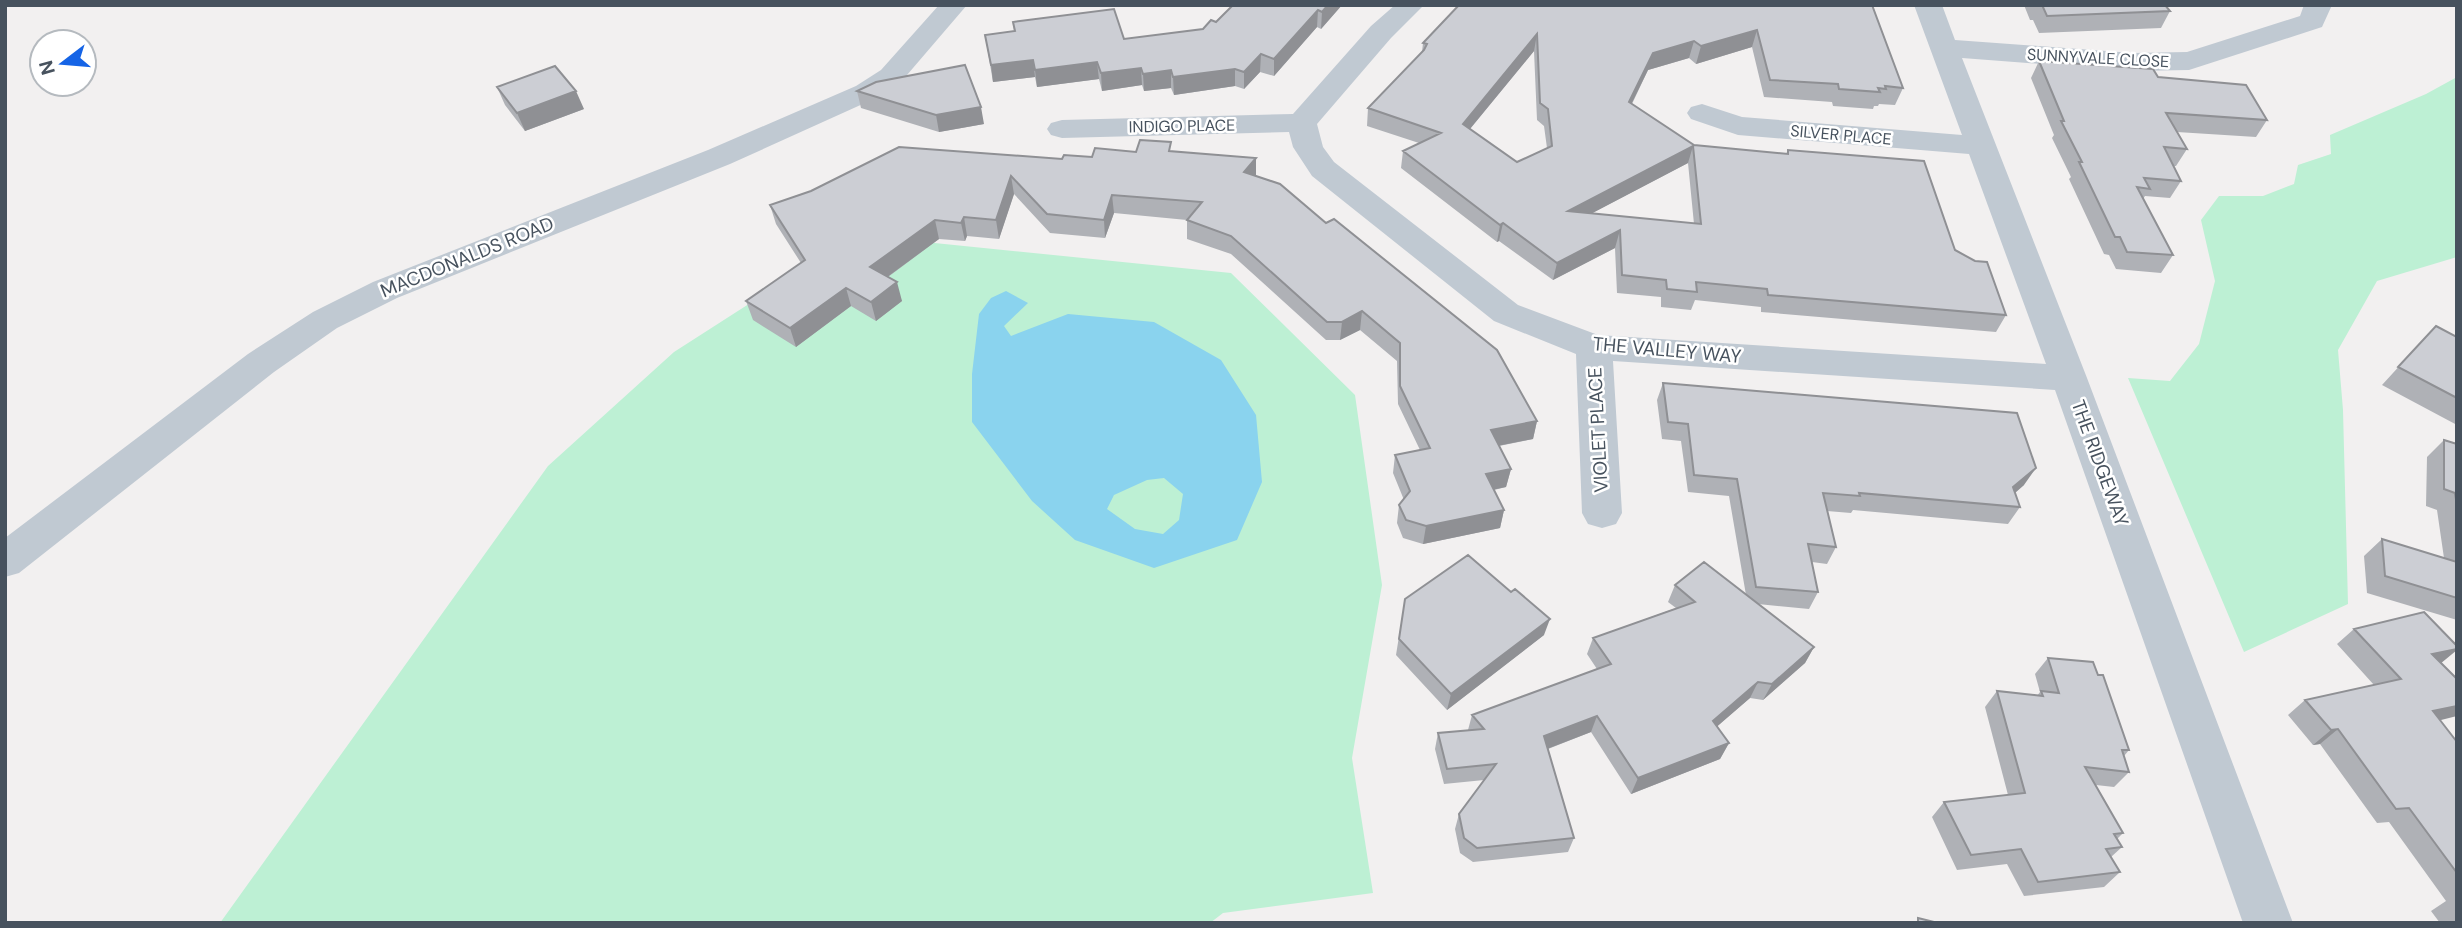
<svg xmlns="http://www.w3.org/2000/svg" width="2462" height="928" font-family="'DM Sans',sans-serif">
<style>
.green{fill:#bdf0d4}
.water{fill:#8ad3ee;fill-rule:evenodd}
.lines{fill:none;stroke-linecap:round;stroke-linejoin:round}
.minor{fill:#c0c9d2;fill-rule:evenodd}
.wall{fill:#afb1b6;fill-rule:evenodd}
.shaded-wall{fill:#8f9094}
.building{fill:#ccced4;stroke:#8f9094;stroke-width:2;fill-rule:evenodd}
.labels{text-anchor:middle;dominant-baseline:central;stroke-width:5;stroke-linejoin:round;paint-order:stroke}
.far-street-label{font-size:16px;fill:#47525e;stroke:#fff}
.street-label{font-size:19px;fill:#47525e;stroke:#fff}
</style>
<rect width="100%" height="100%" fill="#f2f0f0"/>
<path class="green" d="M 2457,77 L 2457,257 L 2377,281 L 2338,350 L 2343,410 L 2348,604 L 2244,652 L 2128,378 L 2170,381 L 2199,344 L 2215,281 L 2201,220 L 2219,196 L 2263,196 L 2294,184 L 2298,165 L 2331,154 L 2330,135 L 2426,94 Z
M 856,235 L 1231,273 L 1355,395 L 1382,585 L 1352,758 L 1373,893 L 1223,913 L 1210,923 L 220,923 L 548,466 L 674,352 Z"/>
<path class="water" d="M 1006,291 L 1028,303 L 1004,326 L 1011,336 L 1068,314 L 1154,322 L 1221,360 L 1256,415 L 1262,482 L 1237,540 L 1154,568 L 1075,540 L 1032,501 L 972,422 L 972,374 L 979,314 L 991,298 ZM 1164,478 L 1183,494 L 1179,520 L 1163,534 L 1135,529 L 1107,509 L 1114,495 L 1147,480 Z"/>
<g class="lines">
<path class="minor" d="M 939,5 L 967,5 L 901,82 L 876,98 L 730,164 L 397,298 L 337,328 L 274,372 L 19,573 L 5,577 L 5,538 L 248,354 L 313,312 L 373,282 L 708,150 L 856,86 L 881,70 Z
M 1395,5 L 1424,5 L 1391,38 L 1317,124 L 1323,147 L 1334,162 L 1518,305 L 1598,335 L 2046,364 L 1969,154 L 1738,135 L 1691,119 L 1687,113 L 1691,107 L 1702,104 L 1742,117 L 1962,135 L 1914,5 L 1942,5 L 1955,40 L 2133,53 L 2187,52 L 2300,16 L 2304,5 L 2332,5 L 2322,27 L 2189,70 L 2133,71 L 1962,58 L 2087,378 L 2293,923 L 2243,923 L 2055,390 L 1613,361 L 1622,513 L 1616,524 L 1602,528 L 1588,524 L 1582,513 L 1576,354 L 1494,321 L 1312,176 L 1293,147 L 1289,132 L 1062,138 L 1051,135 L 1047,129 L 1051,123 L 1062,120 L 1293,114 L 1371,26 Z"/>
</g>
<path class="wall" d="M 1233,5 L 1342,5 L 1321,29 L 1317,27 L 1274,76 L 1260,72 L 1244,89 L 1235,86 L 1174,95 L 1171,88 L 1144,91 L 1142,85 L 1102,91 L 1099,79 L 1037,87 L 1035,77 L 993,82 L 985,35 L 1014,31 L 1013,22 L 1124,39 L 1203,29 L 1216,22 Z
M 1872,5 L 1903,88 L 1895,105 L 1879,104 L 1878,106 L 1874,106 L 1873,109 L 1833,106 L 1832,102 L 1764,97 L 1752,47 L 1696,64 L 1689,58 L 1648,70 L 1632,104 L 1694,145 L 1786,154 L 1788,150 L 1955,250 L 2006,315 L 1996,332 L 1761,312 L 1761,307 L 1695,300 L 1691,310 L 1661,307 L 1661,297 L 1617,293 L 1615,248 L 1553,280 L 1499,241 L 1497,242 L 1401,168 L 1403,151 L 1419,143 L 1367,126 L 1368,108 L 1422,52 L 1423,43 ZM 1534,51 L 1537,120 L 1544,126 L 1547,148 L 1517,162 L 1470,129 ZM 1688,163 L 1694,224 L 1592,213 Z
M 2024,5 L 2165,5 L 2170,11 L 2161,28 L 2039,33 L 2033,20 L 2030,20 Z
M 2039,61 L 2158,77 L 2267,120 L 2256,137 L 2177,132 L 2187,149 L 2176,166 L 2174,166 L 2181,181 L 2170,198 L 2145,196 L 2143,199 L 2173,255 L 2161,273 L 2116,269 L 2109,255 L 2104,254 L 2069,179 L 2071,177 L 2052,138 L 2054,135 L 2031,78 Z
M 497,87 L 584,109 L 525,131 L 505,105 Z
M 857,91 L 984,124 L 939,132 L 861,108 Z
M 1171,151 L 1256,176 L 1537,421 L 1533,439 L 1499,446 L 1511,469 L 1506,487 L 1494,490 L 1504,510 L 1500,528 L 1423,544 L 1403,538 L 1397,523 L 1399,505 L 1404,500 L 1393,473 L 1395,455 L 1420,450 L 1398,404 L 1397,361 L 1360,330 L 1340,340 L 1326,340 L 1231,254 L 1187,239 L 1187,220 L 1114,213 L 1105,238 L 1050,233 L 1014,194 L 999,239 L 967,236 L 965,241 L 939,239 L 888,277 L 902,301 L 876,321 L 851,306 L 796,347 L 753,320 L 746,301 L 801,263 L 776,224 L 770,205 L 1062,159 Z
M 2436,326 L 2457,337 L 2457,425 L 2382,385 Z
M 1663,383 L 2024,485 L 2015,493 L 2020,507 L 2008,524 L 1853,510 L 1851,513 L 1827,511 L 1836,547 L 1827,564 L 1812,562 L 1818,592 L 1809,609 L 1758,604 L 1814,647 L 1805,663 L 1763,700 L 1750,698 L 1717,726 L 1729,743 L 1720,759 L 1631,794 L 1591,732 L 1548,749 L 1574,838 L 1568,852 L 1473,862 L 1460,853 L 1455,829 L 1459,814 L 1484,780 L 1444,784 L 1435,749 L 1438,733 L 1468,730 L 1472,715 L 1597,669 L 1587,654 L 1593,638 L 1676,608 L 1668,602 L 1675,585 L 1746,595 L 1729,496 L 1688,492 L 1681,441 L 1662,439 L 1657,400 Z
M 2444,440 L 2457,444 L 2457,620 L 2367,593 L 2364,556 L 2382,539 L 2444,558 L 2437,510 L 2426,506 L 2427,457 Z
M 1405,599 L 1544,635 L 1447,710 L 1396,655 Z
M 2354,629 L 2441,663 L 2439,720 L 2457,742 L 2457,923 L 2440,923 L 2431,911 L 2446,901 L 2389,822 L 2377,823 L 2320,744 L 2313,745 L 2288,715 L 2305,700 L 2374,685 L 2337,644 Z
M 2048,658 L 2098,675 L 2129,750 L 2124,756 L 2129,772 L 2114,787 L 2096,785 L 2123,833 L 2117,839 L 2122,847 L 2111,857 L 2120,872 L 2104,887 L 2024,896 L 2007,864 L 1957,870 L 1932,817 L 1944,802 L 2008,795 L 1985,707 L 1997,691 L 2037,696 L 2040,692 L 2035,674 Z"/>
<path class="shaded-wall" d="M 1328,5 L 1342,5 L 1321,29 L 1322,12 Z
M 1318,10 L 1317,27 L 1274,76 L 1274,59 Z
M 1757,30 L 1752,47 L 1696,64 L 1701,46 Z
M 1537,34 L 1534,51 L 1460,141 L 1463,124 Z
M 1694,41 L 1689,58 L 1648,70 L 1624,119 L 1629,102 L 1653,53 Z
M 1261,54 L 1260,72 L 1244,89 L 1244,72 Z
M 1033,60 L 1035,77 L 993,82 L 991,65 Z
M 1097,62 L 1099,79 L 1037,87 L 1035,70 Z
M 1141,68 L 1142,85 L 1102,91 L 1101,73 Z
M 1235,69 L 1235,86 L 1174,95 L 1173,77 Z
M 1171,70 L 1171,88 L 1144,91 L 1143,74 Z
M 576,91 L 584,109 L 525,131 L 517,113 Z
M 981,107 L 984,124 L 939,132 L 936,115 Z
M 1693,146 L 1688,163 L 1564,228 L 1568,211 Z
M 1256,158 L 1256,176 L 1244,172 Z
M 1011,176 L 1014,194 L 999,239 L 996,220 Z
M 1112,195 L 1114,213 L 1105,238 L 1104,220 Z
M 964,217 L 967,236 L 965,241 L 961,223 Z
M 935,220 L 939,239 L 875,286 L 870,267 Z
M 1503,223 L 1499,241 L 1497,242 L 1500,225 Z
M 1620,230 L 1615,248 L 1553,280 L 1557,263 Z
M 897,282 L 902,301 L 876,321 L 871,302 Z
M 846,288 L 851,306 L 796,347 L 790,328 Z
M 1362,311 L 1360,330 L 1340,340 L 1342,322 Z
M 1537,421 L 1533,439 L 1487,448 L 1491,430 Z
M 2036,468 L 2024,485 L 2002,504 L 2013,487 Z
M 1511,469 L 1506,487 L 1482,492 L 1486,474 Z
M 1504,510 L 1500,528 L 1423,544 L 1426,526 Z
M 1550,619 L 1544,635 L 1447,710 L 1451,694 Z
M 1814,647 L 1805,663 L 1763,700 L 1772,684 Z
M 2457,649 L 2457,650 L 2440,664 L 2432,654 Z
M 1758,682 L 1750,698 L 1705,737 L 1713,721 Z
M 2457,706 L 2457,716 L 2413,727 L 2433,711 Z
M 1597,716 L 1591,732 L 1539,752 L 1544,736 Z
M 2338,729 L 2320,744 L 2313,745 L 2331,730 Z
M 1729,743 L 1720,759 L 1631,794 L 1638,778 Z"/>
<path class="building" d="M 1233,5 L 1328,5 L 1322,12 L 1318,10 L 1274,59 L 1261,54 L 1244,72 L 1235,69 L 1173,77 L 1171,70 L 1143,74 L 1141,68 L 1101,73 L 1097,62 L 1035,70 L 1033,60 L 991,65 L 985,35 L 1015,31 L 1013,22 L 1114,9 L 1124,39 L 1203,29 L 1211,20 L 1216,22 Z
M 1459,5 L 1872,5 L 1903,88 L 1885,86 L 1886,89 L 1878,88 L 1880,92 L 1839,89 L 1838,84 L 1770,80 L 1757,30 L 1701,46 L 1694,41 L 1653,53 L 1629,102 L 1694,145 L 1788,154 L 1788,150 L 1924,161 L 1955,250 L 1975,261 L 1987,262 L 2006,315 L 1768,295 L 1767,289 L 1696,282 L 1697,292 L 1667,289 L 1666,280 L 1622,275 L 1620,230 L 1557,263 L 1503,223 L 1500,225 L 1403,151 L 1441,133 L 1368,108 L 1424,50 L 1427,44 L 1423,43 ZM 1537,34 L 1540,103 L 1548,109 L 1552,146 L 1517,162 L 1463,124 ZM 1693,146 L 1701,224 L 1568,211 Z
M 2042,5 L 2165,5 L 2170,11 L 2047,16 Z
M 2039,61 L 2153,69 L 2158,77 L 2246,85 L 2267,120 L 2166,113 L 2187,149 L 2164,147 L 2181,181 L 2144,178 L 2150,189 L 2137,187 L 2173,255 L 2127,252 L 2120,237 L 2115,237 L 2079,162 L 2082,162 L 2061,121 L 2064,121 Z
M 965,65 L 981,107 L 936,115 L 857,91 L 876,82 Z
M 555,66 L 576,91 L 517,113 L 497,87 Z
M 1140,140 L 1171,142 L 1169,151 L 1256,158 L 1244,172 L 1280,184 L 1326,223 L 1334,219 L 1497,350 L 1537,421 L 1491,430 L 1511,469 L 1486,474 L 1504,510 L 1426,526 L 1406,520 L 1399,505 L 1410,491 L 1395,455 L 1430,448 L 1400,386 L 1400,343 L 1362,311 L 1342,322 L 1327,322 L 1231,236 L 1187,220 L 1202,202 L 1112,195 L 1104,220 L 1047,214 L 1011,176 L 996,220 L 964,217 L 961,223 L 935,220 L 870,267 L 897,282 L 871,302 L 846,288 L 790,328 L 746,301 L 805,260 L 770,205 L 811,191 L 899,147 L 1062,159 L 1064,155 L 1092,157 L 1095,148 L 1136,152 Z
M 2436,326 L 2457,337 L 2457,398 L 2398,367 Z
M 1663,383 L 2017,413 L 2036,468 L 2013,487 L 2020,507 L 1859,493 L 1860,496 L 1823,493 L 1836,547 L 1808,544 L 1818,592 L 1756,587 L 1737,479 L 1694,475 L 1688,424 L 1668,422 Z
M 2444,440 L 2457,444 L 2457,506 L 2455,493 L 2444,489 Z
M 2382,539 L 2457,562 L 2457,598 L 2385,576 Z
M 1468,555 L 1511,592 L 1515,589 L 1550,619 L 1451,694 L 1399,639 L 1405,599 Z
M 1704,562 L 1814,647 L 1772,684 L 1758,682 L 1713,721 L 1729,743 L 1638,778 L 1597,716 L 1544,736 L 1574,838 L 1477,848 L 1464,838 L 1459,814 L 1496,764 L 1447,769 L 1438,733 L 1484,729 L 1472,715 L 1611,664 L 1593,638 L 1695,602 L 1675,585 Z
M 2424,612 L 2457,646 L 2457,649 L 2432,654 L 2457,679 L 2457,706 L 2433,711 L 2457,742 L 2457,873 L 2409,808 L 2396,809 L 2338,729 L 2331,730 L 2305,700 L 2401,679 L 2354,629 Z
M 2048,658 L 2093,662 L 2098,675 L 2103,675 L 2129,750 L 2122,750 L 2129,772 L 2085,767 L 2123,833 L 2114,834 L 2122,847 L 2106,849 L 2120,872 L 2038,882 L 2021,849 L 1971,855 L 1944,802 L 2025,793 L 1997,691 L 2043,696 L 2041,691 L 2059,693 Z
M 1918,918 L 1938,923 L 1918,923 Z"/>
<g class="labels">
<g class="far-street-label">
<text transform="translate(2098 58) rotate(3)">SUNNYVALE CLOSE</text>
<text transform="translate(1182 126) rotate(-1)">INDIGO PLACE</text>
<text transform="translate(1841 135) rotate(5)">SILVER PLACE</text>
</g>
<g class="street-label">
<text transform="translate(467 257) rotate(-22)">MACDONALDS ROAD</text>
<text transform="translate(1667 350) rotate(5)">THE VALLEY WAY</text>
<text transform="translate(1598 430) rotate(-93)">VIOLET PLACE</text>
<text transform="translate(2100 463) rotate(70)">THE RIDGEWAY</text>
</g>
</g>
<rect width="2462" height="928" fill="none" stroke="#47525e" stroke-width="14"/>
<g transform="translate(63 63) rotate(254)"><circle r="33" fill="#ffffff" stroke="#b5babf" stroke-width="2"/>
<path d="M0-5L12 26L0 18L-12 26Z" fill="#1564e6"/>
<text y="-10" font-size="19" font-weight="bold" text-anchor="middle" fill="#47525e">N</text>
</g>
</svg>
